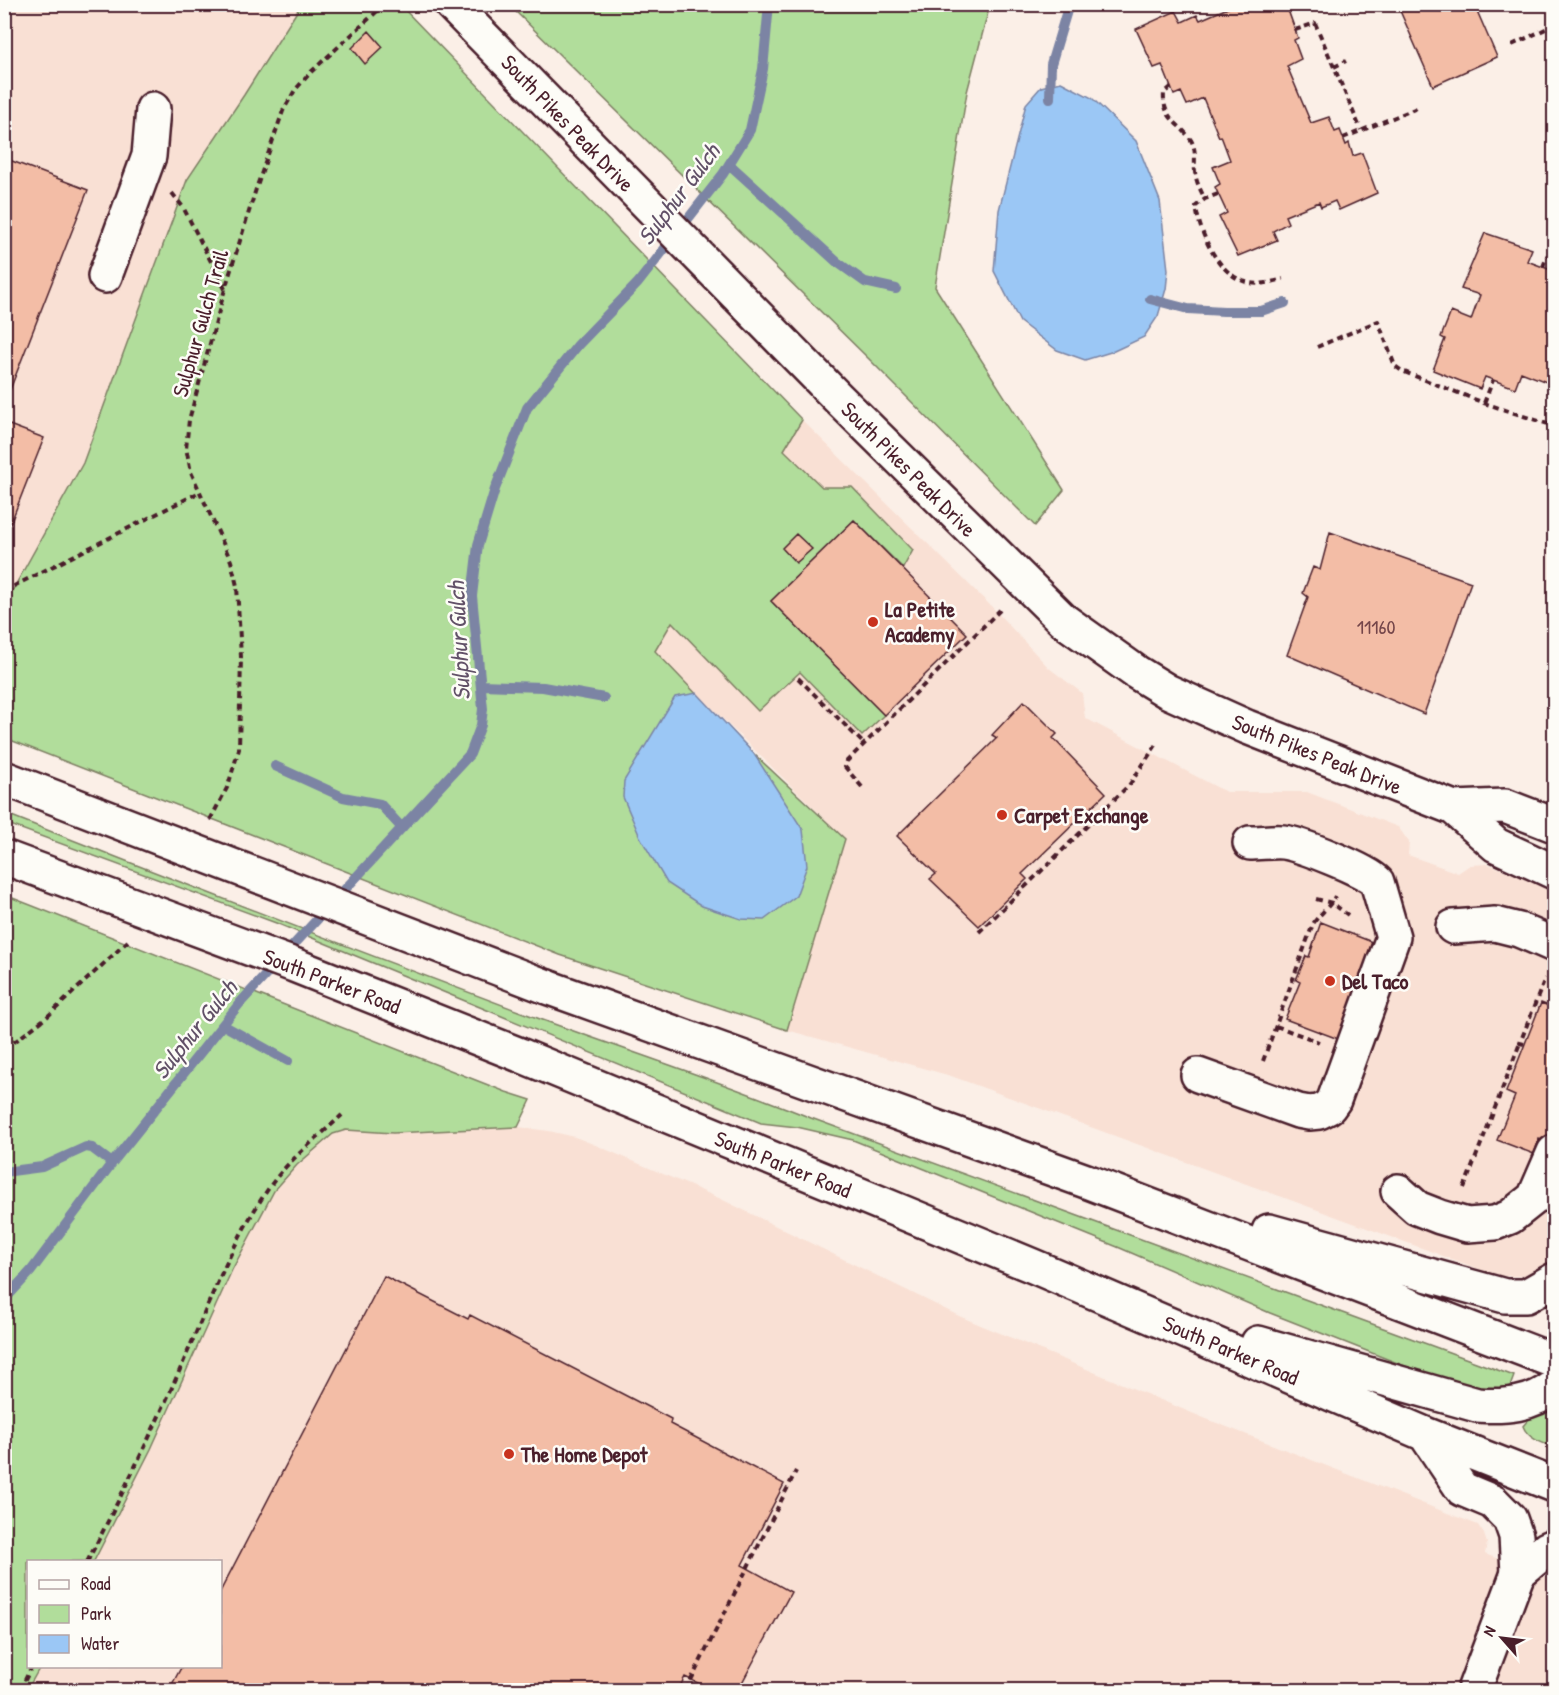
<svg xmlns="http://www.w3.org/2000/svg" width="1559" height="1695" font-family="'Patrick Hand',sans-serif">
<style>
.built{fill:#f9e0d4}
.green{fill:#b1dd9b;stroke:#7e7e63;stroke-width:1.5}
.water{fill:#9bc7f5;stroke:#7b84a4;stroke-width:1.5}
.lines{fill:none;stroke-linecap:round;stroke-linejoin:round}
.stream{stroke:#7b84a4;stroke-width:10}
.building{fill:#f3bda6;stroke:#4a1f2b;stroke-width:1.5}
.minor-casing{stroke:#4a1f2b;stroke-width:38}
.highway-casing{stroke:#4a1f2b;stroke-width:38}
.path{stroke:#4a1f2b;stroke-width:4;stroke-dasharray:6 4.5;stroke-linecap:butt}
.minor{stroke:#fdfcf7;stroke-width:33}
.highway{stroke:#fdfcf7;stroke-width:33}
.highway-bridge-casing{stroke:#4a1f2b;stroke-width:38;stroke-linecap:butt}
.highway-bridge{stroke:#fdfcf7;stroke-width:33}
.poi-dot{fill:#c8321e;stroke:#fdfcf7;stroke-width:2}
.labels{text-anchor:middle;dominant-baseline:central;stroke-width:5;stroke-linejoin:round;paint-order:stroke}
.number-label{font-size:20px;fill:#74464a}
.street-label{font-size:22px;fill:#4a1f2b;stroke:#fdfcf7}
.poi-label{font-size:22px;font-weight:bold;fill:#4a1f2b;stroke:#fdfcf7;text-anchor:start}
.water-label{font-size:24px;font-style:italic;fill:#625168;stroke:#fdfcf7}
</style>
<rect width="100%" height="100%" fill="#fbefe7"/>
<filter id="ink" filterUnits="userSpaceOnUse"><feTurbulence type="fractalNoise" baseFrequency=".0167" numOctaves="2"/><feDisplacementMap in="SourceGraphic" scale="12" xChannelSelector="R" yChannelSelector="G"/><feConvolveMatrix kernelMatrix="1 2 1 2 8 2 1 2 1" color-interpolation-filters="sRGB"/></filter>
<g filter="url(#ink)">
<path class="built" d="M 5,5 L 301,5 L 244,95 L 187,180 L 83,463 L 5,604 Z
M 802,420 L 990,605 L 1049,668 L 1082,693 L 1085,718 L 1226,792 L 1307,792 L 1398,827 L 1409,842 L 1408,855 L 1458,873 L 1470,865 L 1488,864 L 1554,889 L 1554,1262 L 1535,1273 L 1521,1276 L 1498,1276 L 951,1076 L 787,1030 L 845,839 L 654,651 L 672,621 Z
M 518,1127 L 549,1131 L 575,1137 L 598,1146 L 721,1199 L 959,1316 L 1204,1418 L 1478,1525 L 1484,1534 L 1487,1543 L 1485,1554 L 1554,1580 L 1554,1690 L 27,1690 L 40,1667 L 220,1666 L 220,1562 L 94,1561 L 151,1449 L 232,1270 L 274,1191 L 297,1165 L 315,1149 L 333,1134 L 346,1130 L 393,1133 Z"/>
<path class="green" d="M 301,5 L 400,5 L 802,420 L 784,450 L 822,487 L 852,487 L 913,550 L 903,568 L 854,520 L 771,601 L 884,715 L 862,736 L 800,672 L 758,711 L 672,622 L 655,651 L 754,754 L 845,839 L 787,1030 L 560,955 L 5,738 L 5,604 L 83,463 L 187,180 L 244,95 Z
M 509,5 L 990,5 L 967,92 L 935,287 L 1064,490 L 1035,526 L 870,360 Z
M 4,813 C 176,881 348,947 521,1012 C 618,1048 716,1079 811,1118 L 1514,1376 L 1508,1392 L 1466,1390 L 1270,1313 L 1120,1248 L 853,1140 L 797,1127 L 761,1123 L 276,923 L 5,823 Z
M 5,895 L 506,1092 L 531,1100 L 518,1127 L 393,1133 L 346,1130 L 333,1134 L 297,1165 L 274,1191 L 232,1270 L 151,1449 L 94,1561 L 28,1562 L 28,1666 L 40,1667 L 27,1690 L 4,1690 Z
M 1554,1408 L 1554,1447 C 1542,1443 1528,1439 1523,1426 L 1528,1420 Z"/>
<path class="water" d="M 1061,82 L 1092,98 L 1136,141 L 1160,201 L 1168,270 L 1166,289 L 1158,316 L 1144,337 L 1114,351 L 1085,360 L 1057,350 L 1020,322 L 994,271 L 999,210 L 1026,104 L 1041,87 Z
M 697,693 L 754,754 L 803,830 L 807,866 L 796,896 L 764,920 L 741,919 L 702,906 L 667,883 L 640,837 L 623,797 L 624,781 L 675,697 Z"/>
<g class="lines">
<path class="stream" d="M 1050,98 L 1051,64 L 1069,4
M 729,164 L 837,262 L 865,282 L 896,289
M 1150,299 L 1188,309 L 1224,311 L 1261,311 L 1285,303
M 481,685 L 543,687 L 604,698
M 275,766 L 343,797 L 380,804 L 402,828
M 223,1025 L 288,1061
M 4,1172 L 42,1167 L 86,1147 L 92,1148 L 112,1163
M 4,1300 L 31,1271 L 112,1163 L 240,1003 L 470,754 L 481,725 L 483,709 L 472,596 L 478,545 L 495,489 L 527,408 L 578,345 L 638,283 L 723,174 L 750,130 L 763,69 L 769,4"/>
</g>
<path class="building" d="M 1229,4 L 1294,4 L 1295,6 L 1288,10 L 1298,38 L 1294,40 L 1301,59 L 1287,66 L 1311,123 L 1329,117 L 1335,132 L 1340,130 L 1346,145 L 1349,143 L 1353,156 L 1362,153 L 1377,193 L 1339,210 L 1335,201 L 1321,207 L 1319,202 L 1285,216 L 1288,223 L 1273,231 L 1277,240 L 1238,256 L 1219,217 L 1227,213 L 1215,187 L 1220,184 L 1213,167 L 1230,160 L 1221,136 L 1219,137 L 1203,98 L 1187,105 L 1181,92 L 1174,95 L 1162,65 L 1154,68 L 1136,29 L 1176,11 L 1182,22 L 1197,15 L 1200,20 L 1230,7 Z
M 1397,4 L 1474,4 L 1497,57 L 1433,86 Z
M 369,31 L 383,47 L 365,64 L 352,48 Z
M 4,158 L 88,190 L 4,405 Z
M 1485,233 L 1532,249 L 1527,261 L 1554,271 L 1553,290 L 1554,291 L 1554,385 L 1521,372 L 1515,388 L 1485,377 L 1480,389 L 1433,370 L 1445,339 L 1441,337 L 1451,312 L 1471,320 L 1480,295 L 1461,289 Z
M 4,423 L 44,438 L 4,540 Z
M 854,520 L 967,634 L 884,715 L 771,601 Z
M 1330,532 L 1471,582 L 1424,714 L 1287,655 L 1308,597 L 1303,593 L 1313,567 L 1320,570 Z
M 796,534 L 812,549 L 796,563 L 782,548 Z
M 1024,701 L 1057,734 L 1053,738 L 1106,793 L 1022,874 L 1027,879 L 979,926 L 930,879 L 936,874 L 897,836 L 997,738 L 992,735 Z
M 1321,922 L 1377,944 L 1341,1040 L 1285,1019 L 1300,982 L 1296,980 L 1306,956 L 1309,957 Z
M 1541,1003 L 1554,1008 L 1554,1123 L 1546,1142 L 1539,1139 L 1534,1154 L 1497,1140 L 1515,1096 L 1506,1092 Z
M 384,1276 L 468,1319 L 470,1315 L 671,1419 L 670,1424 L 784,1484 L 742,1565 L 791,1592 L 738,1690 L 713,1690 L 685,1677 L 678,1690 L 169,1690 L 182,1666 L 220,1666 L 220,1592 Z"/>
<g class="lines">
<defs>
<path id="minor" d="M 451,4 L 837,397 L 1063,620 L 1136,672 L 1167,691 L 1247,727 L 1454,808 L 1496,845 L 1554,872
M 105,276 L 149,156 L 153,109
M 1454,808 L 1505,806 L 1554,825
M 1453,927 L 1495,924 L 1519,930 L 1554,945
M 1198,1075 L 1298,1111 L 1309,1113 L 1319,1112 L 1329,1107 L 1334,1100 L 1393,937 L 1377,882 C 1366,870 1300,844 1283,842 C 1273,841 1261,843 1250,843
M 1398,1191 L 1417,1208 L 1440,1217 L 1467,1225 L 1495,1223 L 1510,1217 L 1534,1198 L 1554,1152
M 1474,1690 L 1518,1573"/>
<path id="highway" d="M 547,987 L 1086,1181 L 1554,1361
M 520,1055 L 1033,1266 L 1425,1434 L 1554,1485
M 1269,1231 L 1505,1296 L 1526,1296 L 1554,1280
M 1258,1343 L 1477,1405 C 1506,1407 1531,1405 1554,1387
M 1425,1434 L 1462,1489 L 1493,1502 L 1510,1519 L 1516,1536 L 1518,1573
M 1518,1573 L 1547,1549 L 1554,1546"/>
</defs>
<use href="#minor" class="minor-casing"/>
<use href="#highway" class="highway-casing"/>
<path class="path" d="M 1295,30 L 1315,23 L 1361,130
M 1512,45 L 1554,25
M 1334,67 L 1346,61
M 1171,87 L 1164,93 C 1162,119 1180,123 1191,140 C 1197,151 1194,161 1195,172 C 1196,182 1201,191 1205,199
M 1343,138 L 1417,108
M 172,193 L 183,207 L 225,289
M 1218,194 L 1205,199 L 1196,206 C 1199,233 1218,274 1246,282 C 1258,286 1272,282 1283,279
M 1543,267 L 1547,256 L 1554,258
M 1317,347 L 1378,321 L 1395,366 L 1402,371 L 1484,403 L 1554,426
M 1484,403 L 1493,380
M 4,591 L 200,492
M 798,678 L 864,744
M 862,787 L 845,767 L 847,761 L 1000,610
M 210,820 L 228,786 L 239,749 L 241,657 L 237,586 L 231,561 L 191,472 L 186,448 L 189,420 L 225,289 L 256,189 L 283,111 L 295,90 L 312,71 L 385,4
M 1316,899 L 1332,903 L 1348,915
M 979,932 L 1130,784 L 1158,742
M 1276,1026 L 1319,1042
M 1524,1044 L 1520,1043 L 1545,978
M 4,1047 L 17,1040 L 48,1016 L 129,940
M 1263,1061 L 1313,924 C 1319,914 1331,906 1335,896
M 1464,1188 L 1520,1043
M 87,1562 C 121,1497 153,1431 182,1365 C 208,1306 233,1238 271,1185 C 290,1158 318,1138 342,1115
M 20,1690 L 32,1666
M 686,1690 L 796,1471"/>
<use href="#minor" class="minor"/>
<use href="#highway" class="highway"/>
<defs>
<path id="highway-bridge" d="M 4,778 L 547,987
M 4,857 L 294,965 L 520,1055"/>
</defs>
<use href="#highway-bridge" class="highway-bridge-casing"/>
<use href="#highway-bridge" class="highway-bridge"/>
</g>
</g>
<g class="poi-dot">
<circle cx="873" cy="622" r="6"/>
<circle cx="1002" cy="815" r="6"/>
<circle cx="1330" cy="981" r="6"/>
<circle cx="509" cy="1454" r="6"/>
</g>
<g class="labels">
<g class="number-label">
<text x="1376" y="626">11160</text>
</g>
<g class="street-label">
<text transform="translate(568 123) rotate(46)">South Pikes Peak Drive</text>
<text transform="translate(200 323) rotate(-74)">Sulphur Gulch Trail</text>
<text transform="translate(909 469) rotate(45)">South Pikes Peak Drive</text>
<text transform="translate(1317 754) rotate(22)">South Pikes Peak Drive</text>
<text transform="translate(332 981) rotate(21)">South Parker Road</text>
<text transform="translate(783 1164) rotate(22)">South Parker Road</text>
<text transform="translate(1231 1350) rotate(23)">South Parker Road</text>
</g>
<g class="poi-label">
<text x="885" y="609">La Petite<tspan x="885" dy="25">Academy</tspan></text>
<text x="1014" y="815">Carpet Exchange</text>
<text x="1342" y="981">Del Taco</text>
<text x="521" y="1454">The Home Depot</text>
</g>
<g class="water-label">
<text transform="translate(678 194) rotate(-53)">Sulphur Gulch</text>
<text transform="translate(458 641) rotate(-93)">Sulphur Gulch</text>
<text transform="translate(194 1029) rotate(-51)">Sulphur Gulch</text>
</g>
</g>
<rect width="1559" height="1695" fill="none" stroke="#fdfcf7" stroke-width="24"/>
<rect x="12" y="12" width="1535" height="1671" fill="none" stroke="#4a1f2b" stroke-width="2" filter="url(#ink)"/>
<rect x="27" y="1560" width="195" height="108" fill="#fdfcf7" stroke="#b5a4a5" stroke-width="1.5"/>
<rect x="39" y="1580" width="30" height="9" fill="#fdfcf7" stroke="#b5a4a5" stroke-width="1.5"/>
<text x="81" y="1590" font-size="18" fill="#4a1f2b">Road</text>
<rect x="39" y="1605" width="30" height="18" fill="#b1dd9b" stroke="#b5a4a5" stroke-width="1.5"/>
<text x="81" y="1620" font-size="18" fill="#4a1f2b">Park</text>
<rect x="39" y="1635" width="30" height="18" fill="#9bc7f5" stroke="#b5a4a5" stroke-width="1.5"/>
<text x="81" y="1650" font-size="18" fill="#4a1f2b">Water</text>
<g transform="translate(1502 1638) rotate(298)" stroke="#fdfcf7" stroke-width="4.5" paint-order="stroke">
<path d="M0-4.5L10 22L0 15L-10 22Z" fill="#4a1f2b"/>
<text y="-9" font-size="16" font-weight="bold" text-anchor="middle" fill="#4a1f2b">N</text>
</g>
</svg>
